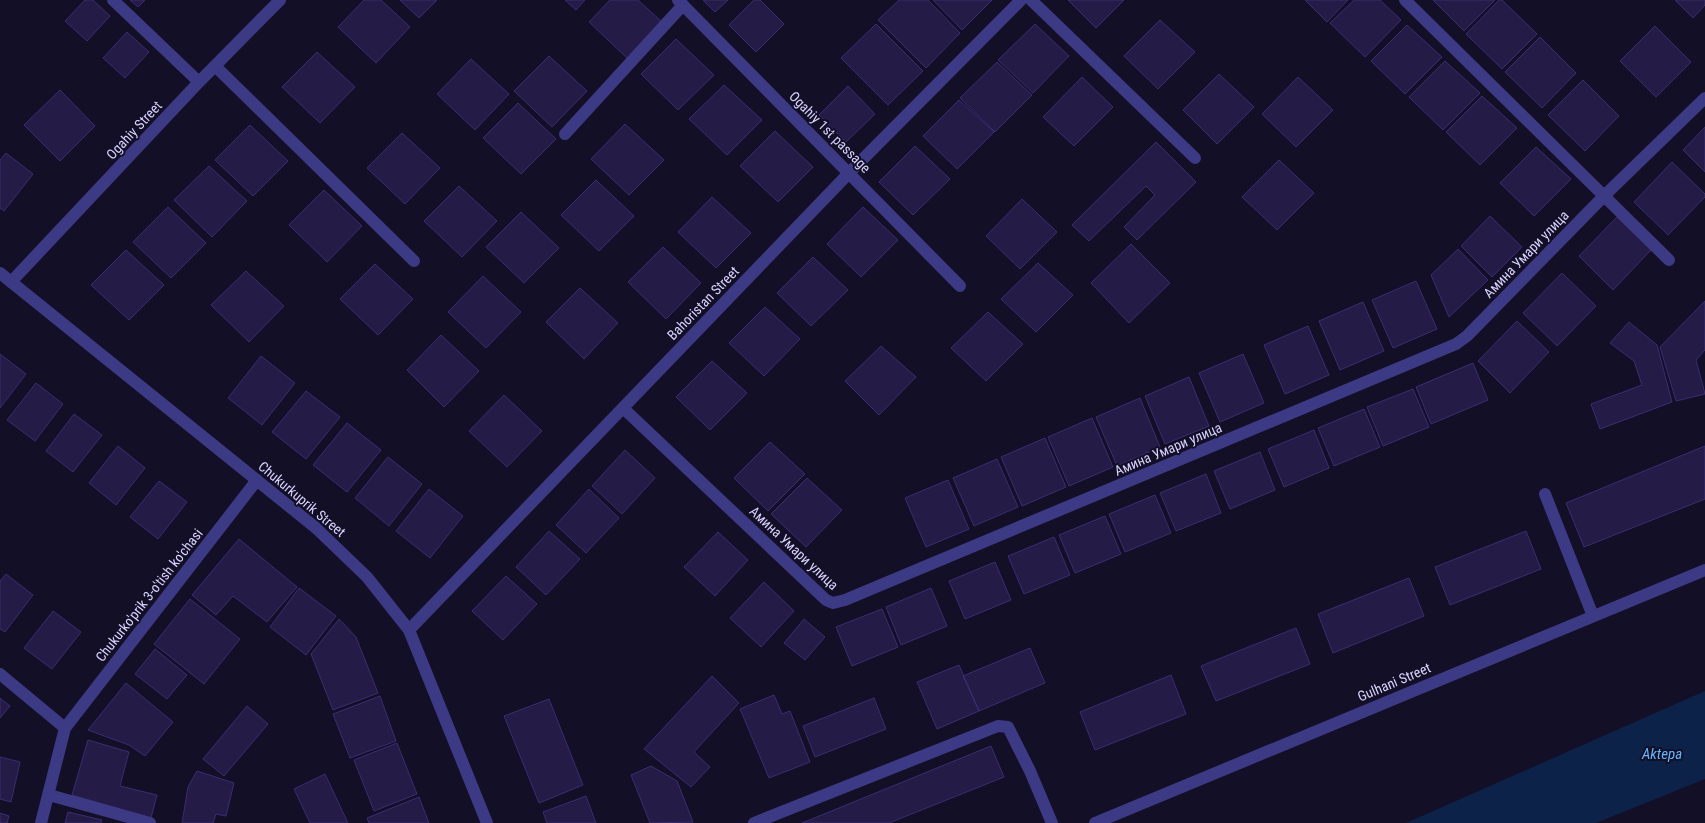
<svg xmlns="http://www.w3.org/2000/svg" width="1705" height="823" font-family="'Roboto Condensed',sans-serif">
<style>
.water{fill:#0c2248}
.building{fill:#241b47;stroke:#3b2d73}
.lines{fill:none;stroke-linecap:round;stroke-linejoin:round}
.service{stroke:#3d3a85;stroke-width:12}
.minor{stroke:#3d3a85;stroke-width:12}
.tertiary{stroke:#3d3a85;stroke-width:12}
.labels{text-anchor:middle;dominant-baseline:central;stroke-width:4;stroke-linejoin:round;paint-order:stroke}
.street-label{font-size:14px;fill:#d9d4ff;stroke:#130f26}
.water-label{font-size:15px;font-style:italic;fill:#62b6ff;stroke:#130f26}
</style>
<rect width="100%" height="100%" fill="#130f26"/>
<path class="water" d="M 1705,691 L 1705,779 L 1596,823 L 1406,823 Z"/>
<path class="building" d="M 85,0 L 93,0 L 110,16 L 87,41 L 65,21 Z
M 130,0 L 145,0 L 138,7 Z
M 364,0 L 381,0 L 410,27 L 376,63 L 338,27 Z
M 400,0 L 437,0 L 419,18 Z
M 565,0 L 585,0 L 576,10 Z
M 610,0 L 638,0 L 662,22 L 627,58 L 589,22 Z
M 703,0 L 728,0 L 715,12 Z
M 754,0 L 760,0 L 784,24 L 756,52 L 729,25 Z
M 899,0 L 928,0 L 960,33 L 926,68 L 878,20 Z
M 933,0 L 992,0 L 962,30 Z
M 1068,0 L 1124,0 L 1096,28 Z
M 1305,0 L 1348,0 L 1327,22 Z
M 1354,0 L 1380,0 L 1401,20 L 1365,57 L 1330,23 Z
M 1433,0 L 1495,0 L 1464,31 Z
M 1499,0 L 1502,0 L 1537,34 L 1502,69 L 1466,34 Z
M 1675,0 L 1705,0 L 1705,5 L 1693,18 Z
M 1160,20 L 1195,52 L 1158,89 L 1124,56 Z
M 876,24 L 923,71 L 888,105 L 841,58 Z
M 1035,24 L 1069,56 L 1033,93 L 998,60 Z
M 1407,25 L 1442,57 L 1405,94 L 1371,61 Z
M 1655,26 L 1691,62 L 1656,97 L 1620,61 Z
M 127,32 L 149,52 L 125,78 L 103,58 Z
M 1540,37 L 1576,73 L 1542,108 L 1505,72 Z
M 676,39 L 714,75 L 678,110 L 641,74 Z
M 317,52 L 355,87 L 320,123 L 282,87 Z
M 549,56 L 587,91 L 552,127 L 514,91 Z
M 471,59 L 509,94 L 475,130 L 437,94 Z
M 1445,61 L 1480,93 L 1443,130 L 1409,97 Z
M 997,62 L 1032,95 L 995,132 L 960,98 Z
M 1219,74 L 1254,107 L 1217,144 L 1183,110 Z
M 1082,77 L 1113,107 L 1074,146 L 1043,117 Z
M 1298,77 L 1333,110 L 1296,147 L 1262,114 Z
M 1583,80 L 1619,116 L 1585,151 L 1548,115 Z
M 724,85 L 762,120 L 727,155 L 689,119 Z
M 848,86 L 875,114 L 846,142 L 819,115 Z
M 60,90 L 95,126 L 60,161 L 24,125 Z
M 1482,96 L 1517,128 L 1480,165 L 1446,132 Z
M 959,100 L 994,132 L 957,169 L 923,136 Z
M 518,103 L 556,139 L 521,174 L 483,138 Z
M 625,124 L 664,160 L 629,195 L 591,159 Z
M 250,125 L 288,161 L 253,196 L 215,160 Z
M 1705,127 L 1705,172 L 1683,150 Z
M 775,131 L 813,167 L 778,202 L 740,166 Z
M 402,133 L 440,168 L 405,204 L 367,168 Z
M 1156,142 L 1196,182 L 1137,240 L 1124,227 L 1155,195 L 1146,186 L 1089,241 L 1072,225 Z
M 915,146 L 950,179 L 913,215 L 879,182 Z
M 1536,147 L 1571,179 L 1534,216 L 1500,183 Z
M 6,153 L 33,174 L 4,211 L 0,208 L 0,160 Z
M 1279,160 L 1314,193 L 1277,230 L 1242,197 Z
M 1672,162 L 1705,194 L 1705,197 L 1668,235 L 1634,202 Z
M 209,166 L 247,201 L 212,237 L 174,200 Z
M 596,180 L 634,216 L 599,251 L 561,215 Z
M 459,186 L 497,221 L 462,257 L 424,221 Z
M 324,190 L 362,226 L 327,262 L 289,225 Z
M 712,197 L 751,233 L 716,268 L 678,232 Z
M 1022,199 L 1057,232 L 1020,269 L 986,236 Z
M 168,207 L 206,243 L 171,278 L 133,242 Z
M 863,207 L 898,240 L 861,277 L 827,244 Z
M 521,212 L 559,248 L 524,283 L 486,247 Z
M 1490,216 L 1522,247 L 1492,277 L 1461,246 Z
M 1617,217 L 1651,250 L 1613,290 L 1579,256 Z
M 1131,244 L 1170,283 L 1129,323 L 1091,283 Z
M 663,247 L 701,283 L 666,319 L 628,282 Z
M 1458,249 L 1488,280 L 1449,317 L 1431,275 Z
M 126,250 L 164,285 L 129,320 L 91,285 Z
M 813,257 L 848,290 L 811,326 L 777,293 Z
M 1038,263 L 1073,295 L 1036,332 L 1001,299 Z
M 375,264 L 413,299 L 378,335 L 340,299 Z
M 246,271 L 284,306 L 249,342 L 211,305 Z
M 1562,273 L 1596,306 L 1557,346 L 1523,313 Z
M 483,276 L 521,312 L 486,348 L 448,312 Z
M 1416,281 L 1437,329 L 1393,348 L 1372,300 Z
M 580,288 L 618,323 L 584,359 L 546,322 Z
M 1705,301 L 1705,350 L 1696,360 L 1705,394 L 1676,401 L 1660,347 Z
M 1363,302 L 1384,351 L 1340,370 L 1319,321 Z
M 765,307 L 800,339 L 764,376 L 729,343 Z
M 988,312 L 1023,344 L 986,381 L 951,348 Z
M 1517,321 L 1549,352 L 1510,393 L 1478,361 Z
M 1629,322 L 1657,345 L 1672,402 L 1600,429 L 1591,404 L 1642,385 L 1634,361 L 1610,343 Z
M 1308,326 L 1329,375 L 1285,394 L 1264,345 Z
M 441,335 L 479,371 L 444,407 L 407,370 Z
M 881,346 L 916,377 L 879,415 L 845,381 Z
M 0,354 L 26,374 L 0,408 Z
M 1243,354 L 1264,403 L 1220,422 L 1199,373 Z
M 261,356 L 295,383 L 262,425 L 228,398 Z
M 712,361 L 747,393 L 710,430 L 676,397 Z
M 1473,363 L 1488,400 L 1431,424 L 1416,387 Z
M 1189,377 L 1209,426 L 1165,444 L 1145,396 Z
M 36,383 L 63,404 L 35,441 L 7,420 Z
M 1413,389 L 1429,427 L 1383,446 L 1367,407 Z
M 306,391 L 340,417 L 306,459 L 272,432 Z
M 504,395 L 542,431 L 507,467 L 469,431 Z
M 1140,398 L 1160,447 L 1117,466 L 1096,417 Z
M 1364,409 L 1380,447 L 1334,466 L 1318,428 Z
M 74,414 L 102,435 L 73,472 L 46,451 Z
M 1092,418 L 1113,467 L 1069,486 L 1048,437 Z
M 347,423 L 381,450 L 347,492 L 313,465 Z
M 1314,430 L 1329,468 L 1284,487 L 1268,449 Z
M 1045,438 L 1066,487 L 1022,506 L 1001,457 Z
M 770,442 L 805,474 L 768,511 L 734,478 Z
M 118,446 L 145,468 L 116,505 L 89,483 Z
M 1705,446 L 1705,499 L 1584,547 L 1566,503 Z
M 625,450 L 655,478 L 622,514 L 592,486 Z
M 1260,452 L 1275,490 L 1230,509 L 1214,471 Z
M 388,457 L 422,484 L 389,526 L 355,498 Z
M 997,459 L 1018,507 L 974,526 L 953,478 Z
M 1206,474 L 1221,513 L 1176,531 L 1160,493 Z
M 807,478 L 842,510 L 806,547 L 771,514 Z
M 948,480 L 969,529 L 926,547 L 905,498 Z
M 159,481 L 187,502 L 158,539 L 130,517 Z
M 429,489 L 463,516 L 430,558 L 396,531 Z
M 589,489 L 619,518 L 586,553 L 556,525 Z
M 1155,495 L 1171,533 L 1125,552 L 1109,514 Z
M 1105,516 L 1121,554 L 1075,573 L 1059,535 Z
M 549,531 L 580,559 L 546,595 L 516,567 Z
M 1526,531 L 1541,569 L 1450,605 L 1435,567 Z
M 718,532 L 748,560 L 715,596 L 684,567 Z
M 1054,537 L 1070,575 L 1024,594 L 1008,556 Z
M 239,539 L 297,587 L 267,622 L 233,596 L 216,615 L 192,595 Z
M 995,562 L 1011,600 L 965,619 L 949,581 Z
M 6,574 L 33,595 L 5,632 L 0,629 L 0,581 Z
M 506,576 L 537,604 L 503,640 L 472,611 Z
M 1409,578 L 1424,616 L 1333,653 L 1318,614 Z
M 764,582 L 794,611 L 761,647 L 730,618 Z
M 299,588 L 336,616 L 306,655 L 270,627 Z
M 931,588 L 947,626 L 901,645 L 886,607 Z
M 190,599 L 240,639 L 204,684 L 154,644 Z
M 882,609 L 898,647 L 852,666 L 836,627 Z
M 53,611 L 81,632 L 52,669 L 24,648 Z
M 339,619 L 356,637 L 378,693 L 333,710 L 311,654 Z
M 804,619 L 825,637 L 805,660 L 784,643 Z
M 1296,628 L 1310,664 L 1216,701 L 1201,666 Z
M 1030,648 L 1045,683 L 979,711 L 963,676 Z
M 155,649 L 187,675 L 167,699 L 135,674 Z
M 959,665 L 979,711 L 937,729 L 917,682 Z
M 1171,675 L 1186,714 L 1095,750 L 1080,712 Z
M 712,676 L 739,703 L 694,752 L 710,767 L 691,787 L 644,749 Z
M 126,683 L 173,722 L 145,756 L 129,745 L 88,730 Z
M 774,695 L 782,714 L 790,711 L 810,762 L 769,778 L 740,709 Z
M 380,696 L 396,741 L 350,758 L 333,714 Z
M 0,698 L 10,706 L 0,718 Z
M 874,698 L 886,729 L 815,757 L 803,726 Z
M 549,699 L 583,785 L 539,803 L 504,716 Z
M 247,706 L 268,724 L 224,776 L 203,759 Z
M 88,740 L 129,752 L 120,786 L 157,795 L 151,818 L 72,795 Z
M 397,743 L 417,794 L 374,811 L 354,760 Z
M 991,746 L 1004,777 L 889,823 L 802,823 Z
M 0,757 L 20,762 L 11,802 L 0,799 Z
M 651,766 L 677,781 L 693,822 L 650,823 L 631,775 Z
M 197,771 L 234,783 L 226,816 L 216,814 L 213,823 L 182,823 L 188,787 Z
M 325,774 L 348,823 L 310,823 L 294,789 Z
M 586,796 L 596,823 L 547,823 L 543,812 Z
M 419,797 L 429,823 L 369,823 L 367,818 Z
M 68,812 L 102,820 L 101,823 L 65,823 Z
M 0,813 L 9,816 L 7,823 L 0,823 Z"/>
<g class="lines">
<path class="service" d="M 215,66 L 414,261
M 565,134 L 683,5
M 1545,494 L 1593,616
M 49,795 L 150,823
M 754,823 L 998,726 L 1008,727 L 1030,771 L 1052,823"/>
<path class="minor" d="M 113,0 L 199,82
M 678,0 L 960,286
M 1031,0 L 1195,158
M 1405,0 L 1669,260
M 11,282 L 199,82 L 280,0
M 623,408 L 826,600 L 833,603 L 845,600 L 1456,344 L 1467,336 L 1605,195 L 1705,98
M 409,630 L 850,172 L 1021,0
M 0,674 L 65,728
M 41,823 L 65,728 L 257,480"/>
<path class="tertiary" d="M 0,273 L 316,528 L 367,577 L 409,630 L 487,823
M 1095,823 L 1705,570"/>
</g>
<g class="labels">
<g class="street-label">
<text transform="translate(134 130) rotate(-47)">Ogahiy Street</text>
<text transform="translate(830 132) rotate(45)">Ogahiy 1st passage</text>
<text transform="translate(1526 254) rotate(-46)">Амина Умари улица</text>
<text transform="translate(703 303) rotate(-46)">Bahoristan Street</text>
<text transform="translate(1168 449) rotate(-23)">Амина Умари улица</text>
<text transform="translate(302 499) rotate(40)">Chukurkuprik Street</text>
<text transform="translate(794 548) rotate(43)">Амина Умари улица</text>
<text transform="translate(149 595) rotate(-52)">Chukurko'prik 3-o'tish ko'chasi</text>
<text transform="translate(1394 682) rotate(-23)">Gulhani Street</text>
</g>
<g class="water-label">
<text x="1662" y="754">Aktepa</text>
</g>
</g>
</svg>
